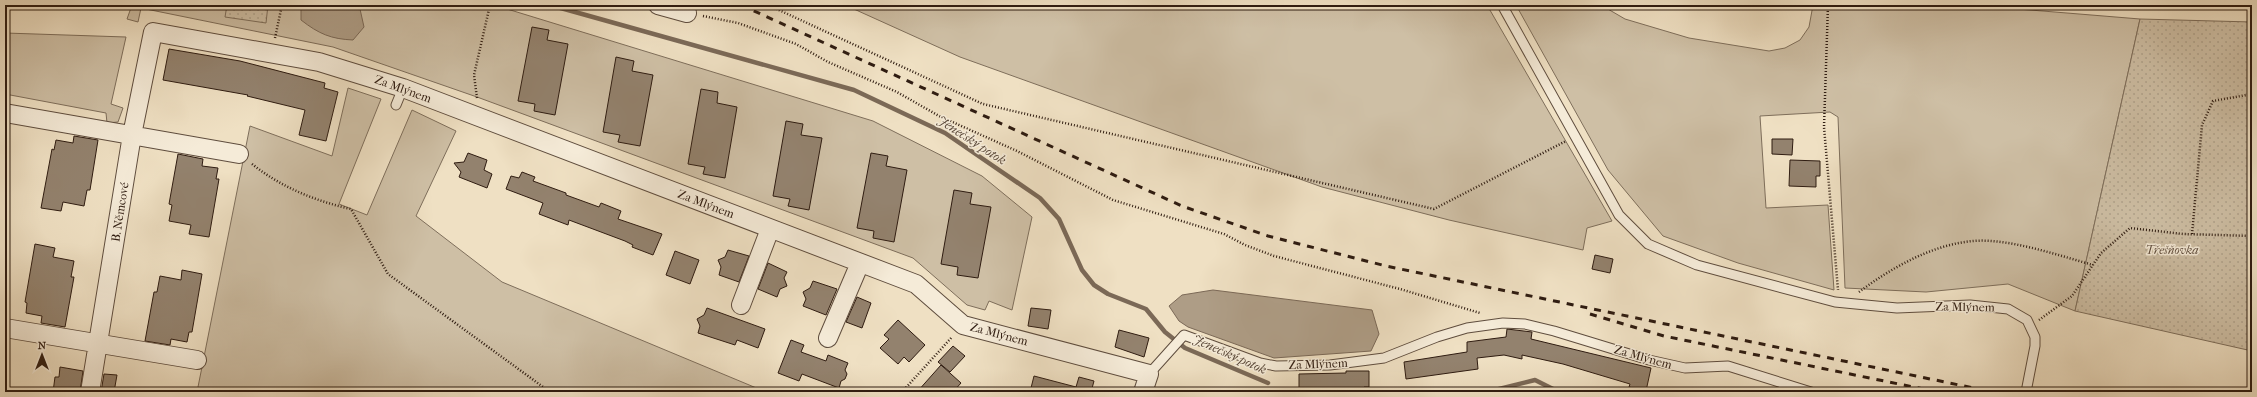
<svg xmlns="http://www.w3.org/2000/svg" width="2257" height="397" font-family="'IM FELL French Canon',serif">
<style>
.grass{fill:#cebfa5;stroke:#7e6e5b}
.park{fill:url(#park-dots);stroke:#7e6e5b}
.water{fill:#ae9d86;stroke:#7b6957}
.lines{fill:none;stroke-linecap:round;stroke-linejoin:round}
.stream{stroke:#7b6957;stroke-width:4.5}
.building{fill:#93826e;stroke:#2f1c11}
.lane-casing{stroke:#5f4d3e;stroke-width:11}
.street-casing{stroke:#5f4d3e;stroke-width:20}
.path{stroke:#2f1c11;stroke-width:2.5;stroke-dasharray:1 2;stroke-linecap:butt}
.lane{stroke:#f5ebd8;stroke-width:9}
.street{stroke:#f5ebd8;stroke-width:18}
.rail{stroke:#2f1c11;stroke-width:3;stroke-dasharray:7 7;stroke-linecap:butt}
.labels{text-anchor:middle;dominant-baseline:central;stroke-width:3;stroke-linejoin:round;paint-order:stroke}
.street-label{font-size:12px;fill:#2f1c11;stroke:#f5ebd8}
.park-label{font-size:12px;font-style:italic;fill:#5f4d3d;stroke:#f5ebd8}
.water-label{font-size:13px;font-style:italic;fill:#5b493a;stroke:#f5ebd8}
</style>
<defs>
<pattern id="park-dots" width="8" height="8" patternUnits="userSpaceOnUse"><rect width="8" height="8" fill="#cebfa5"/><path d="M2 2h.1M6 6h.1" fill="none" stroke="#b1a48d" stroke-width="1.8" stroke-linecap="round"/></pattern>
</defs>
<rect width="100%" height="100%" fill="#efe0c3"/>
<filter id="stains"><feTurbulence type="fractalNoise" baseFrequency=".005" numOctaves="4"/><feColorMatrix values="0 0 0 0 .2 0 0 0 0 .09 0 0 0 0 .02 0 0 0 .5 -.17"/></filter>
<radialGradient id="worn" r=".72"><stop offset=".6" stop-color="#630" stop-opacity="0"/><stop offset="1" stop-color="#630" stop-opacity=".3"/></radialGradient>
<path class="grass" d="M 132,5 L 494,5 L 873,121 L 982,176 L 1032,217 L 1012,310 L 989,301 L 985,310 L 967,305 L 913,258 L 477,97 L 333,47 L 141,8 L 138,22 L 127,19 Z
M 845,5 L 1487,5 L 1612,221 L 1587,228 L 1583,250 L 1449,220 L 1322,187 L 960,57 Z
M 1516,5 L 1601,5 L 1625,19 L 1689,38 L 1769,51 L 1785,48 L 1800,40 L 1809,27 L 1813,5 L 1969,5 L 2140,19 L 2075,311 L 2008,284 L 1926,292 L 1845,288 L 1838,117 L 1830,112 L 1760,116 L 1766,208 L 1828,205 L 1834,290 L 1738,263 L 1663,236 L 1608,170 Z
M 5,33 L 126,37 L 111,104 L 123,108 L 118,122 L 107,123 L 106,113 L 5,94 Z
M 348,88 L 381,99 L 339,204 L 367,215 L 412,110 L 456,131 L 416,216 L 502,282 L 766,392 L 197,392 L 250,126 L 332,156 Z"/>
<path class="park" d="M 227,5 L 268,5 L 266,23 L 225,17 Z
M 2140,19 L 2252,22 L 2252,351 L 2075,311 Z"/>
<path class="water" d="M 301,5 L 356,5 L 360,9 L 364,27 L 353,40 C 331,39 319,34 301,20 Z
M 1213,290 L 1372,310 L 1379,334 L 1371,351 L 1274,358 L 1188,327 L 1179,321 L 1169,306 L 1182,295 Z"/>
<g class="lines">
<path class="stream" d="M 550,5 L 854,90 L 945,133 L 1040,198 L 1059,219 L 1082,270 L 1094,285 L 1108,294 L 1146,309 L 1165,332 L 1185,348 L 1268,383
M 1487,392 L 1535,380 L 1559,392"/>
</g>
<path class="building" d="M 532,27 L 549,30 L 547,40 L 568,44 L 555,115 L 534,111 L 535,104 L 518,101 Z
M 169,49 L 240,61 L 325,83 L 324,88 L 338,92 L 326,141 L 299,135 L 305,110 L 247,96 L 248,95 L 163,80 Z
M 616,57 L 634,61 L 632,71 L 653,75 L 640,146 L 618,142 L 620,135 L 603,132 Z
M 701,89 L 718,92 L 717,103 L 737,107 L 725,178 L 703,174 L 705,167 L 688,164 Z
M 786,121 L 803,124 L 801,135 L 822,138 L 809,210 L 788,206 L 790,199 L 773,196 Z
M 74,136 L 98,140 L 90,190 L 87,190 L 84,206 L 63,202 L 61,211 L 41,208 L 52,149 L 54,150 L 56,140 L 73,143 Z
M 1772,139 L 1793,139 L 1792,155 L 1772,154 Z
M 468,153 L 487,160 L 484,170 L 492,174 L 487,188 L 459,177 L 461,172 L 454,163 L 464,162 Z
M 871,153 L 888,156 L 886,166 L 907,170 L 894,242 L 873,238 L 874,231 L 857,228 Z
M 178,154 L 203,159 L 202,166 L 218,168 L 216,179 L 219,179 L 209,237 L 189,234 L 191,225 L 169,221 L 172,205 L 169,204 Z
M 1790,160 L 1820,161 L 1820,176 L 1816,176 L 1816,187 L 1789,186 Z
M 522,172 L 535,177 L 533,181 L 566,193 L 566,195 L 599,207 L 601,203 L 621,211 L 618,219 L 662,234 L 653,255 L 632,247 L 633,245 L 625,241 L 569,220 L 568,225 L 539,214 L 543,203 L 506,189 L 511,176 L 519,178 Z
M 954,190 L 972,193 L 970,204 L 991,207 L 978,278 L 957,275 L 958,267 L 941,264 Z
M 35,244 L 55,248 L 53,257 L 74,261 L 71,277 L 74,277 L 65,327 L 41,323 L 42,316 L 26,313 L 27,303 L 25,302 Z
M 728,250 L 749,256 L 739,282 L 719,275 L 721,267 L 718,260 L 725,257 Z
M 675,251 L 699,260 L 690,284 L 666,275 Z
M 1595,255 L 1613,259 L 1610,273 L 1592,269 Z
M 768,263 L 787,272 L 784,278 L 787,286 L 780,289 L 777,297 L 758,289 Z
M 182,270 L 202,274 L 192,332 L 189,332 L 187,342 L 171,339 L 170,345 L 145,341 L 154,292 L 157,292 L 160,276 L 181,280 Z
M 813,281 L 837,289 L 826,315 L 803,306 L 806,299 L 803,292 L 810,288 Z
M 857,297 L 871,303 L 862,328 L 846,322 Z
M 707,308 L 765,329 L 758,348 L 737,340 L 735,345 L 698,333 L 700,326 L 697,319 L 704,315 Z
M 1031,308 L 1051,310 L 1048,329 L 1028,326 Z
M 898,320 L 925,345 L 909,362 L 904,357 L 898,364 L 880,348 L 889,339 L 884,335 Z
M 1507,329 L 1532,332 L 1531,339 L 1651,368 L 1646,391 L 1629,387 L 1630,384 L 1563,364 L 1522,355 L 1522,359 L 1504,355 L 1477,358 L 1478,369 L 1406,379 L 1404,362 L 1467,352 L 1467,342 L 1506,337 Z
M 1119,330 L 1149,338 L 1144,357 L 1115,347 Z
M 791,340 L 804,345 L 801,352 L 826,361 L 828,355 L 848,363 L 845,370 L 847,374 L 845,379 L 841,381 L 839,388 L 802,374 L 799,381 L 778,373 Z
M 953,346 L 965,356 L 950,372 L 938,362 Z
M 941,365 L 961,383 L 953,392 L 917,392 Z
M 60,367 L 83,371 L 80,392 L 53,392 L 55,377 L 59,377 Z
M 1346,371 L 1369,371 L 1369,387 L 1364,387 L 1364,391 L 1308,392 L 1308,388 L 1299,388 L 1299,374 L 1346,373 Z
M 104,374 L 117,375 L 114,392 L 101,392 Z
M 1034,376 L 1076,387 L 1079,377 L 1094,381 L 1091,392 L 1030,392 Z"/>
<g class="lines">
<defs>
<path id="lane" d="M 1502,5 L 1619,215 L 1648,244 L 1697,265 L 1835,302 L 1897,308 L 1970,305 L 2008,309 L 2027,320 L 2035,337 L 2035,346 L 2026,392
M 396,105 L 403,88
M 1149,374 L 1184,335 L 1260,363 L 1276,366 L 1330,365 L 1384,358 L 1437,337 L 1467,328 L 1503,323 L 1525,324 L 1554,331 L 1649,360 L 1685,368 L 1728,366 L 1811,392"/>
<path id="street" d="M 658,5 L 687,13
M 5,113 L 239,154
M 741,305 L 770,229
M 5,328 L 197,360
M 828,338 L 860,263
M 90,392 L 132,135 L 153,32 L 319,62 L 403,88 L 916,284 L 963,325 L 1149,374 L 1143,392"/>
</defs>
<use href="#lane" class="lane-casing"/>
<use href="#street" class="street-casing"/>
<path class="path" d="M 768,5 L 983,104 L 1434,209 L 1566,141
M 1828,5 L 1824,127 L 1838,290
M 703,16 L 738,23 L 796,44 L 828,62 L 897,92 L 939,116 L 1017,151 L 1113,200 L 1224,234 L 1245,245 L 1274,256 L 1400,289 L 1480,313
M 275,38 L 282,5
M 477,98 L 474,75 L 490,5
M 252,164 C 281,187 315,201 351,209 L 388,274 L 550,392
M 2192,234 L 2202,125 L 2213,101 L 2252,94
M 1859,292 C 1895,265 1945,237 1992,241 C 2026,244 2061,256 2093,265
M 2039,320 L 2072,296 L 2101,253 L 2130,228 L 2183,234 L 2252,236
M 902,392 L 952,337"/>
<use href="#lane" class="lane"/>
<use href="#street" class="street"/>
<path class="rail" d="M 741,5 L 1182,206 L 1268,236 L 1386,266 L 1993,392
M 1590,314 L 1664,336 L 1938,392"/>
</g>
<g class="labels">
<g class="street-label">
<text transform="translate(403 89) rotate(20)">Za Mlýnem</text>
<text transform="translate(706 204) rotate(21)">Za Mlýnem</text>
<text transform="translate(120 212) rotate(-81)">B. Němcové</text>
<text transform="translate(1965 307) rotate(1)">Za Mlýnem</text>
<text transform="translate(999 334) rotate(15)">Za Mlýnem</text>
<text transform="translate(1643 357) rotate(16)">Za Mlýnem</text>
<text transform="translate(1318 364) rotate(-2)">Za Mlýnem</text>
</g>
<g class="park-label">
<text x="2172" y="250">Třešňovka</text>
</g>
<g class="water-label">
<text transform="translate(972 140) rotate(33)">Jenečský potok</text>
<text transform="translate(1230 354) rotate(24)">Jenečský potok</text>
</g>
</g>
<rect width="2257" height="397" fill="none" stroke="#efe0c3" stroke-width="20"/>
<rect x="6" y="6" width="2245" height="385" fill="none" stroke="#2f1c11" stroke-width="2"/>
<rect x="10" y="10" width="2237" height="377" fill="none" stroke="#2f1c11"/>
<g transform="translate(42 355)" stroke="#f5ebd8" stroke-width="3" paint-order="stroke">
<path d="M0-3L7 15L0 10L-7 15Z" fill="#2f1c11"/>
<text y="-6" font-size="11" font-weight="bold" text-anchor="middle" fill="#2f1c11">N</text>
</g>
<rect width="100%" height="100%" filter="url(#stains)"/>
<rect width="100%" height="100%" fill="url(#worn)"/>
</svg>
